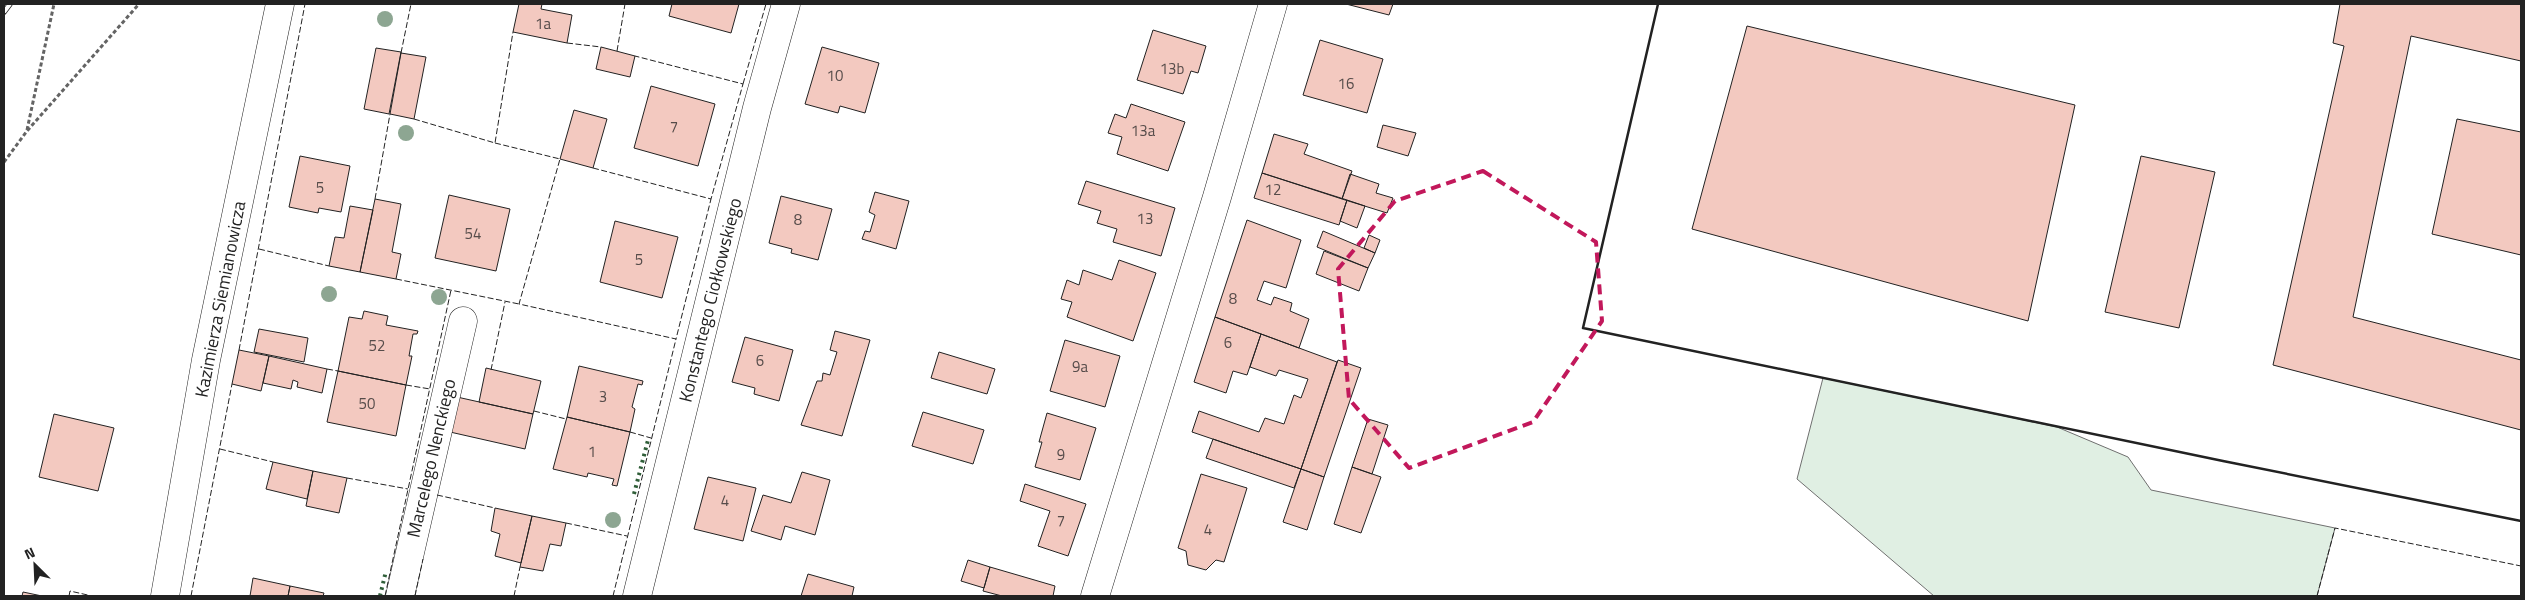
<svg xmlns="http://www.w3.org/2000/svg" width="2525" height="600" font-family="'Titillium Web',sans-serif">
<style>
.green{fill:#e0efe3;stroke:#6f6f6f}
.building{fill:#f3c9c0;stroke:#222}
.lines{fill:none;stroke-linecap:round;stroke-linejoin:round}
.street-casing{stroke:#222;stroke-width:29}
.path{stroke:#646464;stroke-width:3;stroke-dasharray:4 2.5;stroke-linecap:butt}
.street{stroke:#fff;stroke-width:28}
.rail-casing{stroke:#222;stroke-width:5.5}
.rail{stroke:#fff;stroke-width:4;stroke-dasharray:11;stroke-linecap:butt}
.hedge{stroke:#2f5e38;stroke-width:4;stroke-dasharray:2.5 4;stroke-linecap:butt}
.fence{stroke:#222;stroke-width:1;stroke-dasharray:6 2.5;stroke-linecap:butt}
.wall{stroke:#222;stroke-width:2.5}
.tree{fill:#8da692}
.marked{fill:none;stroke:#c2185b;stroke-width:4;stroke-dasharray:10 6;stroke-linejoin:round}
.labels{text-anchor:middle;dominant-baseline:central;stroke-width:4;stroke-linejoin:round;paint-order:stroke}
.number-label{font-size:15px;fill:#564c4a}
.street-label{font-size:18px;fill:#222;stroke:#fff}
</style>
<rect width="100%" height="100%" fill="#fff"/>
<path class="green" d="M 1823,378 L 2057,427 L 2128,457 L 2151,490 L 2335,528 L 2317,596 L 1934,596 L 1797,479 Z"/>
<path class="building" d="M 519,4 L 542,4 L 541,9 L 572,15 L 567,43 L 513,32 Z
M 672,4 L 739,4 L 731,33 L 669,16 Z
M 1346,4 L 1393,4 L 1389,15 Z
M 2340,4 L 2521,4 L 2521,61 L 2411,36 L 2353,317 L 2521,360 L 2521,430 L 2273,365 L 2344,46 L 2333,43 Z
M 1747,26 L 2075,105 L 2028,321 L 1692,229 Z
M 1153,30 L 1206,46 L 1198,73 L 1191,71 L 1183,94 L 1137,80 Z
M 1320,40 L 1383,59 L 1367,113 L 1303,95 Z
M 601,47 L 635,56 L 630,77 L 596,69 Z
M 822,47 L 879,63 L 865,113 L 840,106 L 838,113 L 805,104 Z
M 376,48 L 401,52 L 389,114 L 364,109 Z
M 401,53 L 426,57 L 414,119 L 390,114 Z
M 651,86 L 715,104 L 698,166 L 634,148 Z
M 1131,104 L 1185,122 L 1168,171 L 1117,154 L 1122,137 L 1108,133 L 1115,114 L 1126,118 Z
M 574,110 L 607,119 L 593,168 L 560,159 Z
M 2457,119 L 2521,132 L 2521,255 L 2432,234 Z
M 1383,125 L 1416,133 L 1408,156 L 1377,147 Z
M 1274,134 L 1308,144 L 1304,154 L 1352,171 L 1342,199 L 1262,173 Z
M 300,156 L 350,166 L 341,212 L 319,208 L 318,213 L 289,207 Z
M 2141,156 L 2215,172 L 2179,328 L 2105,312 Z
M 1262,173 L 1347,200 L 1339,225 L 1254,198 Z
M 1350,174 L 1379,184 L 1376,193 L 1393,198 L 1387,213 L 1342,199 Z
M 1086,181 L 1175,208 L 1161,256 L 1113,242 L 1117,229 L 1097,223 L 1101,211 L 1078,204 Z
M 875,192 L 909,201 L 896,249 L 862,239 L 865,231 L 870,232 L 875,215 L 869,212 Z
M 449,195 L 510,209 L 496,271 L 435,258 Z
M 781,196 L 832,209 L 818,260 L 791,253 L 792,249 L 769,243 Z
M 375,199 L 401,204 L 392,252 L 401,254 L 396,279 L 360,272 Z
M 1347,200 L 1365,206 L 1357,228 L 1340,221 Z
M 350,206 L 373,210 L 360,272 L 329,266 L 335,237 L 344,238 Z
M 1247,220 L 1301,240 L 1286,288 L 1264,281 L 1257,300 L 1271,305 L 1274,297 L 1292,303 L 1290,311 L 1309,319 L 1299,348 L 1215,317 Z
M 615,221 L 678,237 L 662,298 L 600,282 Z
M 1323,231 L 1375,253 L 1368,268 L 1317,247 Z
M 1369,235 L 1380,240 L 1375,253 L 1364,248 Z
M 1324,251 L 1368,268 L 1359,291 L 1316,274 Z
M 1119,260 L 1156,273 L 1133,341 L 1067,317 L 1072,302 L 1061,299 L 1067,280 L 1079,285 L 1083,270 L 1112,280 Z
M 364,311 L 388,316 L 386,325 L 418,331 L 417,334 L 413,334 L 409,356 L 412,356 L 406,385 L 338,371 L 349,317 L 362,319 Z
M 1215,317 L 1261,334 L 1247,375 L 1233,371 L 1226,393 L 1194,382 Z
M 259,329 L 308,338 L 304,362 L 254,352 Z
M 835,331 L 870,340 L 842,436 L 801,425 L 817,381 L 822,381 L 823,373 L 830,375 L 837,352 L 830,350 Z
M 1261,334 L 1337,362 L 1301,469 L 1192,432 L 1199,411 L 1259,432 L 1265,418 L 1284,424 L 1294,395 L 1301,398 L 1308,379 L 1279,370 L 1276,376 L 1250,367 Z
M 745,337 L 793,350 L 779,401 L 754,394 L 755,388 L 732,382 Z
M 1065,340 L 1120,356 L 1105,407 L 1050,391 Z
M 239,350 L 269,356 L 261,391 L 232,384 Z
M 939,352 L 995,369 L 987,394 L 931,378 Z
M 269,356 L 327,369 L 322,393 L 297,387 L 298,382 L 293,380 L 291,389 L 263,383 Z
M 1338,360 L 1361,368 L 1324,477 L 1301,469 Z
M 579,366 L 643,381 L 642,385 L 638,384 L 632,407 L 635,409 L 630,432 L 567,417 Z
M 486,368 L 541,381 L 533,414 L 479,402 Z
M 338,371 L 406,385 L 396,436 L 327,422 Z
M 457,397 L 533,414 L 525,449 L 450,432 Z
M 923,412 L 984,430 L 973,464 L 912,446 Z
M 1047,413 L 1096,428 L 1080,480 L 1035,467 L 1042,442 L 1039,442 Z
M 54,414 L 114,428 L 98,491 L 39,477 Z
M 567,417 L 630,432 L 617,486 L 612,485 L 614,479 L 588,473 L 587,477 L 553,469 Z
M 1368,419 L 1388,425 L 1372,474 L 1352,467 Z
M 1213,439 L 1301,469 L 1294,488 L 1206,458 Z
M 273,462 L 313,471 L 307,499 L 266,489 Z
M 1352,467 L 1381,477 L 1361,533 L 1334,524 Z
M 1301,469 L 1324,477 L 1307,530 L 1283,522 Z
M 313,471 L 347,478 L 339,513 L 306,506 Z
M 802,472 L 830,480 L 815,535 L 785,526 L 781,540 L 751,531 L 763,495 L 791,503 Z
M 1201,474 L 1247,488 L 1224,562 L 1216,560 L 1206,570 L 1188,565 L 1186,551 L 1178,548 Z
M 708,477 L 756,488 L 743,541 L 694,529 Z
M 1025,484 L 1086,504 L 1068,556 L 1038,546 L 1050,511 L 1020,501 Z
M 495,508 L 532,516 L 521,563 L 495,556 L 500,534 L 491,531 Z
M 532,516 L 566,523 L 561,546 L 550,544 L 543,571 L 520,567 Z
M 968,560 L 990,567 L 984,588 L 961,581 Z
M 990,567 L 1055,586 L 1053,596 L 1002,596 L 983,591 Z
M 808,574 L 854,587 L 852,596 L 801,596 Z
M 253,578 L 290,586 L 288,596 L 250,596 Z
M 290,586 L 324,593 L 323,596 L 288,596 Z
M 23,592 L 42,596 L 22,596 Z"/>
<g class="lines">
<defs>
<path id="street" d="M 165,596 L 206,360 L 280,4
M 400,596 L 463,321
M 637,596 L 757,108 L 786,4
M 1095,596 L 1217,197 L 1273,4"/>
</defs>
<use href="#street" class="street-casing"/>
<path class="path" d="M 27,130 L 54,4
M 4,162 L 27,131 L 139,4"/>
<use href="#street" class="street"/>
<defs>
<path id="rail" d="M 4,12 L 10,4"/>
</defs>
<use href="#rail" class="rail-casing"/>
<use href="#rail" class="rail"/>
<path class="hedge" d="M 634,494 L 648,440
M 380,596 L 386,571"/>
<path class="fence" d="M 567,43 L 601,47
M 617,51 L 625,4
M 401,53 L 411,4
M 743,84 L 766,4
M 414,119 L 495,143 L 513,32
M 495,143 L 560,159 L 519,304 L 676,339 L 711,199
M 593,168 L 711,199 L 743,84 L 635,56
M 375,199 L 390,114
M 259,249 L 329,266
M 396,279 L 519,304
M 239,350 L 305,4
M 327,369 L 338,371
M 491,370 L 505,302
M 406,385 L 430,389
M 534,411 L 566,419
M 630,432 L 651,438
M 220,449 L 273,462
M 347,478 L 408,489
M 437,495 L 495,508
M 566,523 L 627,536
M 69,596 L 70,591 L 92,596
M 191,596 L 232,384
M 385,596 L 451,290
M 415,596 L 423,559
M 514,596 L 520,567
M 613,596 L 676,339
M 2317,596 L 2335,528 L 2521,566"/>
<path class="wall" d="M 1658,4 L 1583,328 L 2223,461 L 2521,521"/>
</g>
<g class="tree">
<circle cx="385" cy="19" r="8"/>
<circle cx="406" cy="133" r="8"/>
<circle cx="329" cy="294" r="8"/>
<circle cx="439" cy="297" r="8"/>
<circle cx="613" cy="520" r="8"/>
</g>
<path class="marked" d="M 1483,171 L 1596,242 L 1602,321 L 1533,422 L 1409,468 L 1349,399 L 1338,269 L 1395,201 Z"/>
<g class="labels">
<g class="number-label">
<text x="543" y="23">1a</text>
<text x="1172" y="68">13b</text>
<text x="835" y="75">10</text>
<text x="1346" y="83">16</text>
<text x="674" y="126">7</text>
<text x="1143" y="130">13a</text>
<text x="320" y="187">5</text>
<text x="1273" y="189">12</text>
<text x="1145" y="218">13</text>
<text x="798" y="219">8</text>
<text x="473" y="233">54</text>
<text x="639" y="259">5</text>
<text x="1233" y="298">8</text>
<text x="1228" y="342">6</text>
<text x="377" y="345">52</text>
<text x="760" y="360">6</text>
<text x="1080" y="366">9a</text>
<text x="603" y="396">3</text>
<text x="367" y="403">50</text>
<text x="592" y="451">1</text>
<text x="1061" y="454">9</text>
<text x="725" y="500">4</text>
<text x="1061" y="520">7</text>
<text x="1208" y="529">4</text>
</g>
<g class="street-label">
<text transform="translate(220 299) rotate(-79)">Kazimierza Siemianowicza</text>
<text transform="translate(710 300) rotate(-76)">Konstantego Ciołkowskiego</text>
<text transform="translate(431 458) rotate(-77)">Marcelego Nenckiego</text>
</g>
</g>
<rect width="2525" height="600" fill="none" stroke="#222222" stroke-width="10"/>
<g transform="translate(35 565) rotate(336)" stroke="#ffffff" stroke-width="4" paint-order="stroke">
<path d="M0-4L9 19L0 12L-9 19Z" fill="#222222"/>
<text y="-8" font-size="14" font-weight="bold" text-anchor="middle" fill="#222222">N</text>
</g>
</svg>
